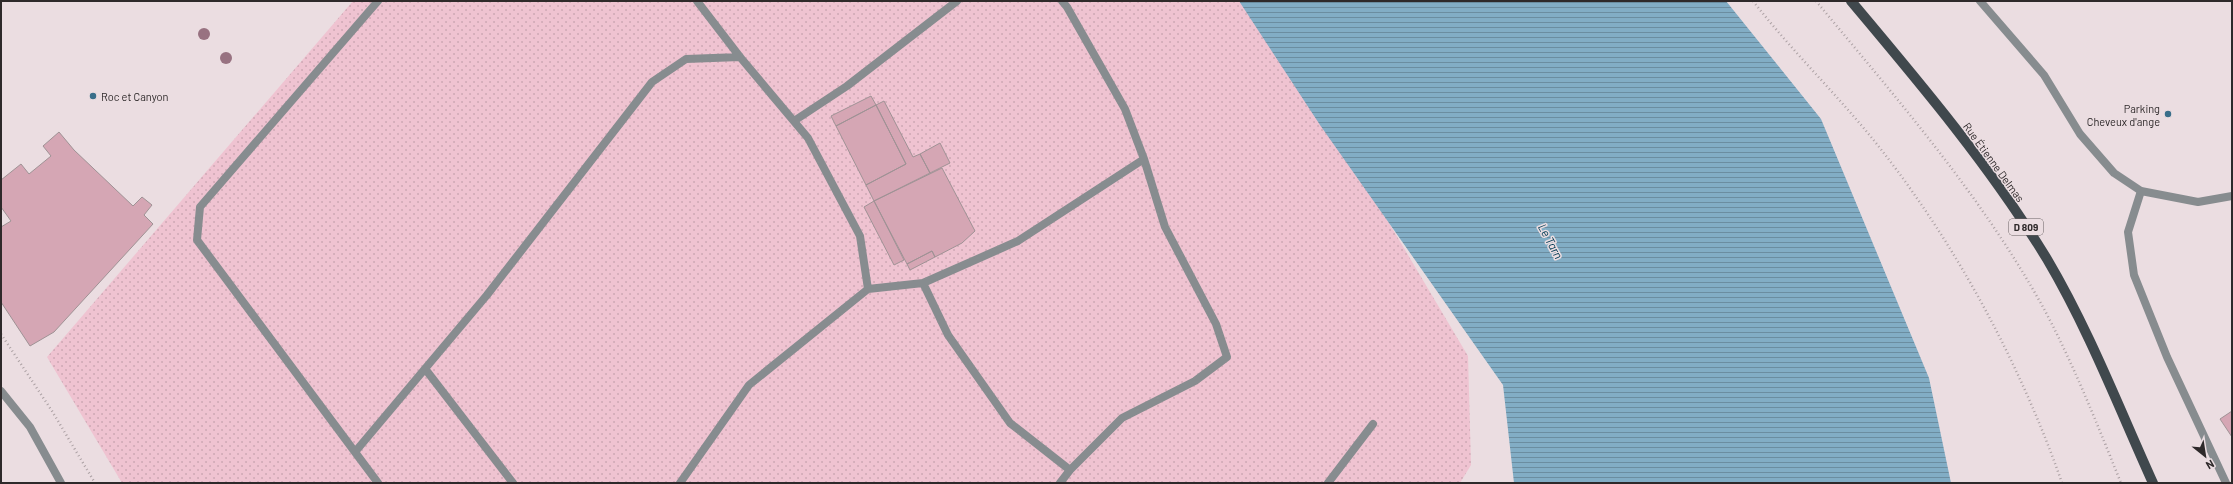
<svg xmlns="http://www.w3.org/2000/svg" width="2233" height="484" font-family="Barlow,sans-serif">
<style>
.park{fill:url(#park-dots)}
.water{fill:url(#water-rules)}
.building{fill:#d5a6b4;stroke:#9f9295}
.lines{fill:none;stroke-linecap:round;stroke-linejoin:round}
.path{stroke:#aca1a4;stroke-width:2.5;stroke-dasharray:1 3;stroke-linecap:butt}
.service{stroke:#878c8f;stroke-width:8}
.minor{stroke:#878c8f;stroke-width:8}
.tertiary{stroke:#878c8f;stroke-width:8}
.primary{stroke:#40484d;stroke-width:10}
.tree{fill:#987281}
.poi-dot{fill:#396e8a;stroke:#ebdde1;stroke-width:1.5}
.labels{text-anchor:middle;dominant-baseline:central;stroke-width:3;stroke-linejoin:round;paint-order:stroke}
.shield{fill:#ebdde1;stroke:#675f61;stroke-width:1}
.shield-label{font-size:10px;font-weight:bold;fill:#2e292a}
.poi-label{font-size:11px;fill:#2e292a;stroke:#ebdde1;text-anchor:start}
.street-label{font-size:11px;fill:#2e292a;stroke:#ebdde1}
.water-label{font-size:12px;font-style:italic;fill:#003b54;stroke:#ebdde1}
</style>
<defs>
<pattern id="park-dots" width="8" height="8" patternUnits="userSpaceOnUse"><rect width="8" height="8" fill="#efc3d1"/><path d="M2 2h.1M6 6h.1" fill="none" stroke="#cda8b4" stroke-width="1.8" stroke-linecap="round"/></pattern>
<pattern id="water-rules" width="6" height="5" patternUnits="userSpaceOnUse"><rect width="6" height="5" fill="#82adc5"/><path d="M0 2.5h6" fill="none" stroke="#6b8da0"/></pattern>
</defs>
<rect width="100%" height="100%" fill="#ebdde1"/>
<path class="park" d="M 353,1 L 1240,1 L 1389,223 L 1468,356 L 1471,465 L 1460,483 L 122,483 L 47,357 Z"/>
<path class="water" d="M 1239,1 L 1726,1 L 1821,119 L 1929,378 L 1951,483 L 1514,483 L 1503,385 L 1320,125 Z"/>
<path class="building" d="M 871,96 L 876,105 L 836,126 L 831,116 Z
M 884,101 L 913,157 L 920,154 L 930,173 L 874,201 L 866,185 L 906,164 L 876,105 Z
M 876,105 L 906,164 L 866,185 L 836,126 Z
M 59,132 L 74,150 L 133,206 L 142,197 L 152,205 L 144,215 L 153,224 L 54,332 L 30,346 L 1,302 L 1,227 L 11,221 L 1,207 L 1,180 L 21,164 L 29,174 L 51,156 L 43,146 Z
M 940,143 L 950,163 L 930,173 L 920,154 Z
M 942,168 L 975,231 L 962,243 L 935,257 L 932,251 L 907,264 L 874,201 Z
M 874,201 L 904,260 L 894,265 L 864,207 Z
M 932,251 L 935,257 L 910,270 L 907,264 Z
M 2232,411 L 2232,437 L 2220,419 Z"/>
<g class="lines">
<path class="path" d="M 1753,1 C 1794,54 1843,100 1883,152 C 1958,248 2022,368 2062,483
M 1816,1 C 1897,99 1982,196 2044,309 C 2074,365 2097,424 2121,483
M 1,334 L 52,411 L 95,483"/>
<path class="service" d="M 697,1 L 740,57 L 808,138 L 860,236 L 868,289
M 794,121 L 847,86 L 957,1
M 2141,191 L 2128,232 L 2134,275 L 2167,357 L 2226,483
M 923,283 L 948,335 L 1010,423 L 1070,470
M 426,370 L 513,483
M 355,452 L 487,295 L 652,82 L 686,59 L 740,57
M 378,483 L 197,240 L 200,207 L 378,1
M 680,483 L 749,385 L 868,289 L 923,283 L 1018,241 L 1144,159 L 1125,109 L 1067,7 L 1062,1
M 1060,483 L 1070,470 L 1122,418 L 1195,381 L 1227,357 L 1216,324 L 1165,227 L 1144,159
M 1328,483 L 1373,424"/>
<path class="minor" d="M 1980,1 L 2044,75 L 2080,134 L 2114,173 L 2141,191 L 2198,202 L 2232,196"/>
<path class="tertiary" d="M 1,391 L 30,427 L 61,483"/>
<path class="primary" d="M 1851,1 C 1920,83 1991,167 2047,259 C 2089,330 2119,408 2153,483"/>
</g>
<g class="tree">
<circle cx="204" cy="34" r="6"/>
<circle cx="226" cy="58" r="6"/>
</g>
<g class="poi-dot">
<circle cx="93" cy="96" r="4"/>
<circle cx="2168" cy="114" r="4"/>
</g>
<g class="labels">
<rect class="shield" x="2009" y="219" width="34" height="16" rx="3"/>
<g class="shield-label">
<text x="2026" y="227">D 809</text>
</g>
<g class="poi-label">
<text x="101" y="96">Roc et Canyon</text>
<text x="2160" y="108" text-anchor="end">Parking<tspan x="2160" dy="13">Cheveux d'ange</tspan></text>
</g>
<g class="street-label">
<text transform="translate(1994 162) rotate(54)">Rue Étienne Delmas</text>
</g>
<g class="water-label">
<text transform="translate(1551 241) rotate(61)">Le Tarn</text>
</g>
</g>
<rect width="2233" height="484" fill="none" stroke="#2e292a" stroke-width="4"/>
<g transform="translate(2205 456) rotate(150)" stroke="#ebdde1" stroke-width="3" paint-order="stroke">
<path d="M0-3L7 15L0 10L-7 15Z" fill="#2e292a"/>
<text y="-6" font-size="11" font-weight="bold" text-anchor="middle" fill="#2e292a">N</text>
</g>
</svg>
